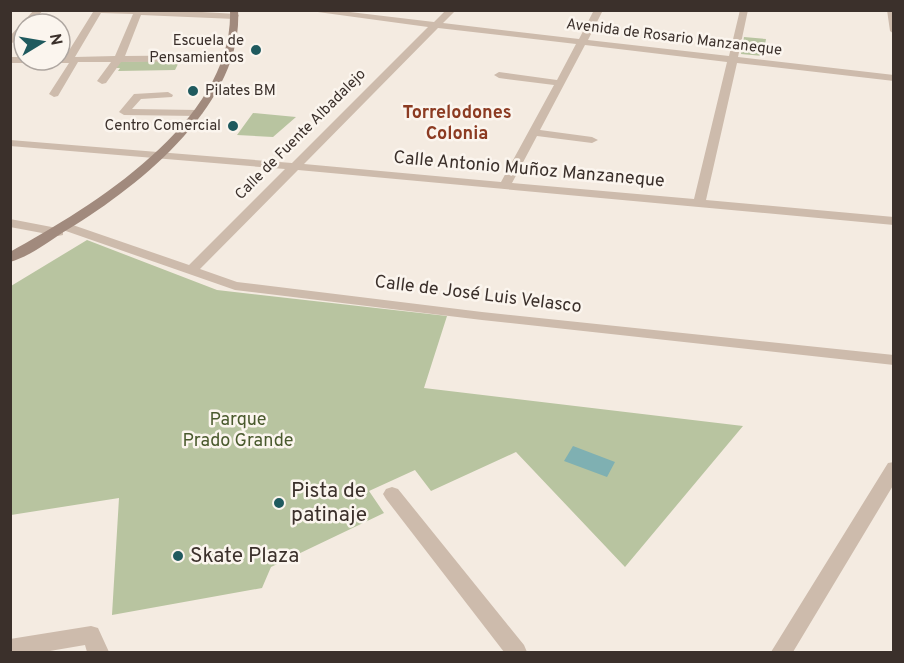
<svg xmlns="http://www.w3.org/2000/svg" width="904" height="663" font-family="Overpass,sans-serif">
<style>
.green{fill:#b8c4a0}
.water{fill:#7fb0b2}
.lines{fill:none;stroke-linecap:round;stroke-linejoin:round}
.minor{fill:#cdbbac;fill-rule:evenodd}
.secondary{fill:#a18a7d;fill-rule:evenodd}
.poi-dot{fill:#1f5a5e;stroke:#fbf5ee;stroke-width:2}
.labels{text-anchor:middle;dominant-baseline:central;stroke-width:5;stroke-linejoin:round;paint-order:stroke}
.far-street-label{font-size:15px;fill:#3b302b;stroke:#fbf5ee}
.far-poi-label{font-size:15px;fill:#3b302b;stroke:#fbf5ee;text-anchor:end}
.far-quarter-label{font-size:18px;font-weight:bold;fill:#8c3b22;stroke:#fbf5ee}
.street-label{font-size:18px;fill:#3b302b;stroke:#fbf5ee}
.park-label{font-size:18px;fill:#4a5a2e;stroke:#fbf5ee}
.near-poi-label{font-size:21px;fill:#3b302b;stroke:#fbf5ee;text-anchor:start}
</style>
<rect width="100%" height="100%" fill="#f4ebe1"/>
<path class="green" d="M 744,37 L 766,39 L 763,56 L 741,54 Z
M 180,60 L 175,70 L 118,71 L 120,68 L 113,68 L 117,62 Z
M 253,113 L 296,117 L 273,137 L 237,135 Z
M 87,240 L 217,290 L 447,316 L 424,388 L 743,426 L 625,567 L 516,452 L 431,491 L 415,470 L 369,491 L 384,513 L 271,567 L 262,588 L 112,615 L 119,498 L 11,515 L 11,286 Z"/>
<path class="water" d="M 573,446 L 615,462 L 607,477 L 564,461 Z"/>
<g class="lines">
<path class="minor" d="M 34,10 L 43,10 L 32,24 L 24,24 L 24,32 L 10,45 L 10,36 Z
M 91,10 L 166,10 L 238,14 L 239,16 L 235,19 L 141,15 L 125,56 L 228,55 L 233,58 L 228,61 L 121,62 L 106,83 L 102,84 L 97,81 L 111,62 L 78,62 L 58,96 L 54,97 L 49,94 L 69,63 L 10,63 L 10,57 L 24,57 L 24,60 L 60,60 L 60,57 L 65,57 L 93,12 ZM 101,13 L 133,14 L 115,56 L 75,57 Z
M 303,10 L 333,10 L 434,22 L 446,10 L 456,10 L 443,23 L 579,39 L 594,10 L 603,10 L 588,40 L 729,56 L 740,10 L 748,10 L 738,57 L 894,75 L 894,81 L 737,63 L 706,200 L 894,217 L 894,225 L 298,170 L 200,269 L 237,282 L 482,312 L 894,355 L 894,365 L 482,320 L 235,290 L 63,230 L 63,235 L 58,236 L 10,227 L 10,219 L 62,229 L 62,224 L 67,223 L 189,265 L 285,169 L 10,146 L 10,140 L 292,163 L 428,27 ZM 438,28 L 576,44 L 557,80 L 499,72 L 494,75 L 499,78 L 554,85 L 501,182 L 304,164 ZM 585,45 L 727,62 L 694,199 L 512,183 L 537,136 L 592,143 L 598,140 L 592,137 L 540,130 Z
M 887,10 L 894,10 L 894,34 L 890,31 Z
M 168,92 L 173,95 L 172,97 L 141,99 L 132,109 L 198,110 L 203,113 L 198,116 L 124,115 L 119,112 L 134,94 Z
M 894,462 L 894,484 L 793,652 L 771,652 L 888,463 Z
M 392,487 L 398,489 L 524,645 L 527,652 L 504,652 L 386,499 L 383,494 L 386,489 Z
M 91,626 L 98,628 L 109,652 L 87,652 L 85,645 L 44,652 L 10,652 L 10,639 Z"/>
<path class="secondary" d="M 230,10 L 238,10 C 244,105 135,190 62,233 C 47,243 28,257 10,262 L 10,252 C 94,206 234,120 230,10 Z"/>
</g>
<g class="poi-dot">
<circle cx="256" cy="50" r="6"/>
<circle cx="193" cy="91" r="6"/>
<circle cx="233" cy="126" r="6"/>
<circle cx="279" cy="503" r="6"/>
<circle cx="178" cy="556" r="6"/>
</g>
<g class="labels">
<g class="far-street-label">
<text transform="translate(674 38) rotate(7)">Avenida de Rosario Manzaneque</text>
<text transform="translate(301 135) rotate(-45)">Calle de Fuente Albadalejo</text>
</g>
<g class="far-poi-label">
<text x="244" y="41">Escuela de<tspan x="244" dy="17">Pensamientos</tspan></text>
<text x="205" y="91" text-anchor="start">Pilates BM</text>
<text x="221" y="126">Centro Comercial</text>
</g>
<g class="far-quarter-label">
<text x="457" y="113">Torrelodones<tspan x="457" dy="21">Colonia</tspan></text>
</g>
<g class="street-label">
<text transform="translate(529 170) rotate(5)">Calle Antonio Muñoz Manzaneque</text>
<text transform="translate(478 295) rotate(7)">Calle de José Luis Velasco</text>
</g>
<g class="park-label">
<text x="238" y="420">Parque<tspan x="238" dy="21">Prado Grande</tspan></text>
</g>
<g class="near-poi-label">
<text x="291" y="491">Pista de<tspan x="291" dy="24">patinaje</tspan></text>
<text x="190" y="556">Skate Plaza</text>
</g>
</g>
<rect width="904" height="663" fill="none" stroke="#3b302b" stroke-width="24"/>
<g transform="translate(42 42) rotate(79)"><circle r="28" fill="#fbf5ee" stroke="#aea6a0" stroke-width="1.5"/>
<path d="M0-4.5L10 22L0 15L-10 22Z" fill="#1f5a5e"/>
<text y="-9" font-size="16" font-weight="bold" text-anchor="middle" fill="#3b302b">N</text>
</g>
</svg>
